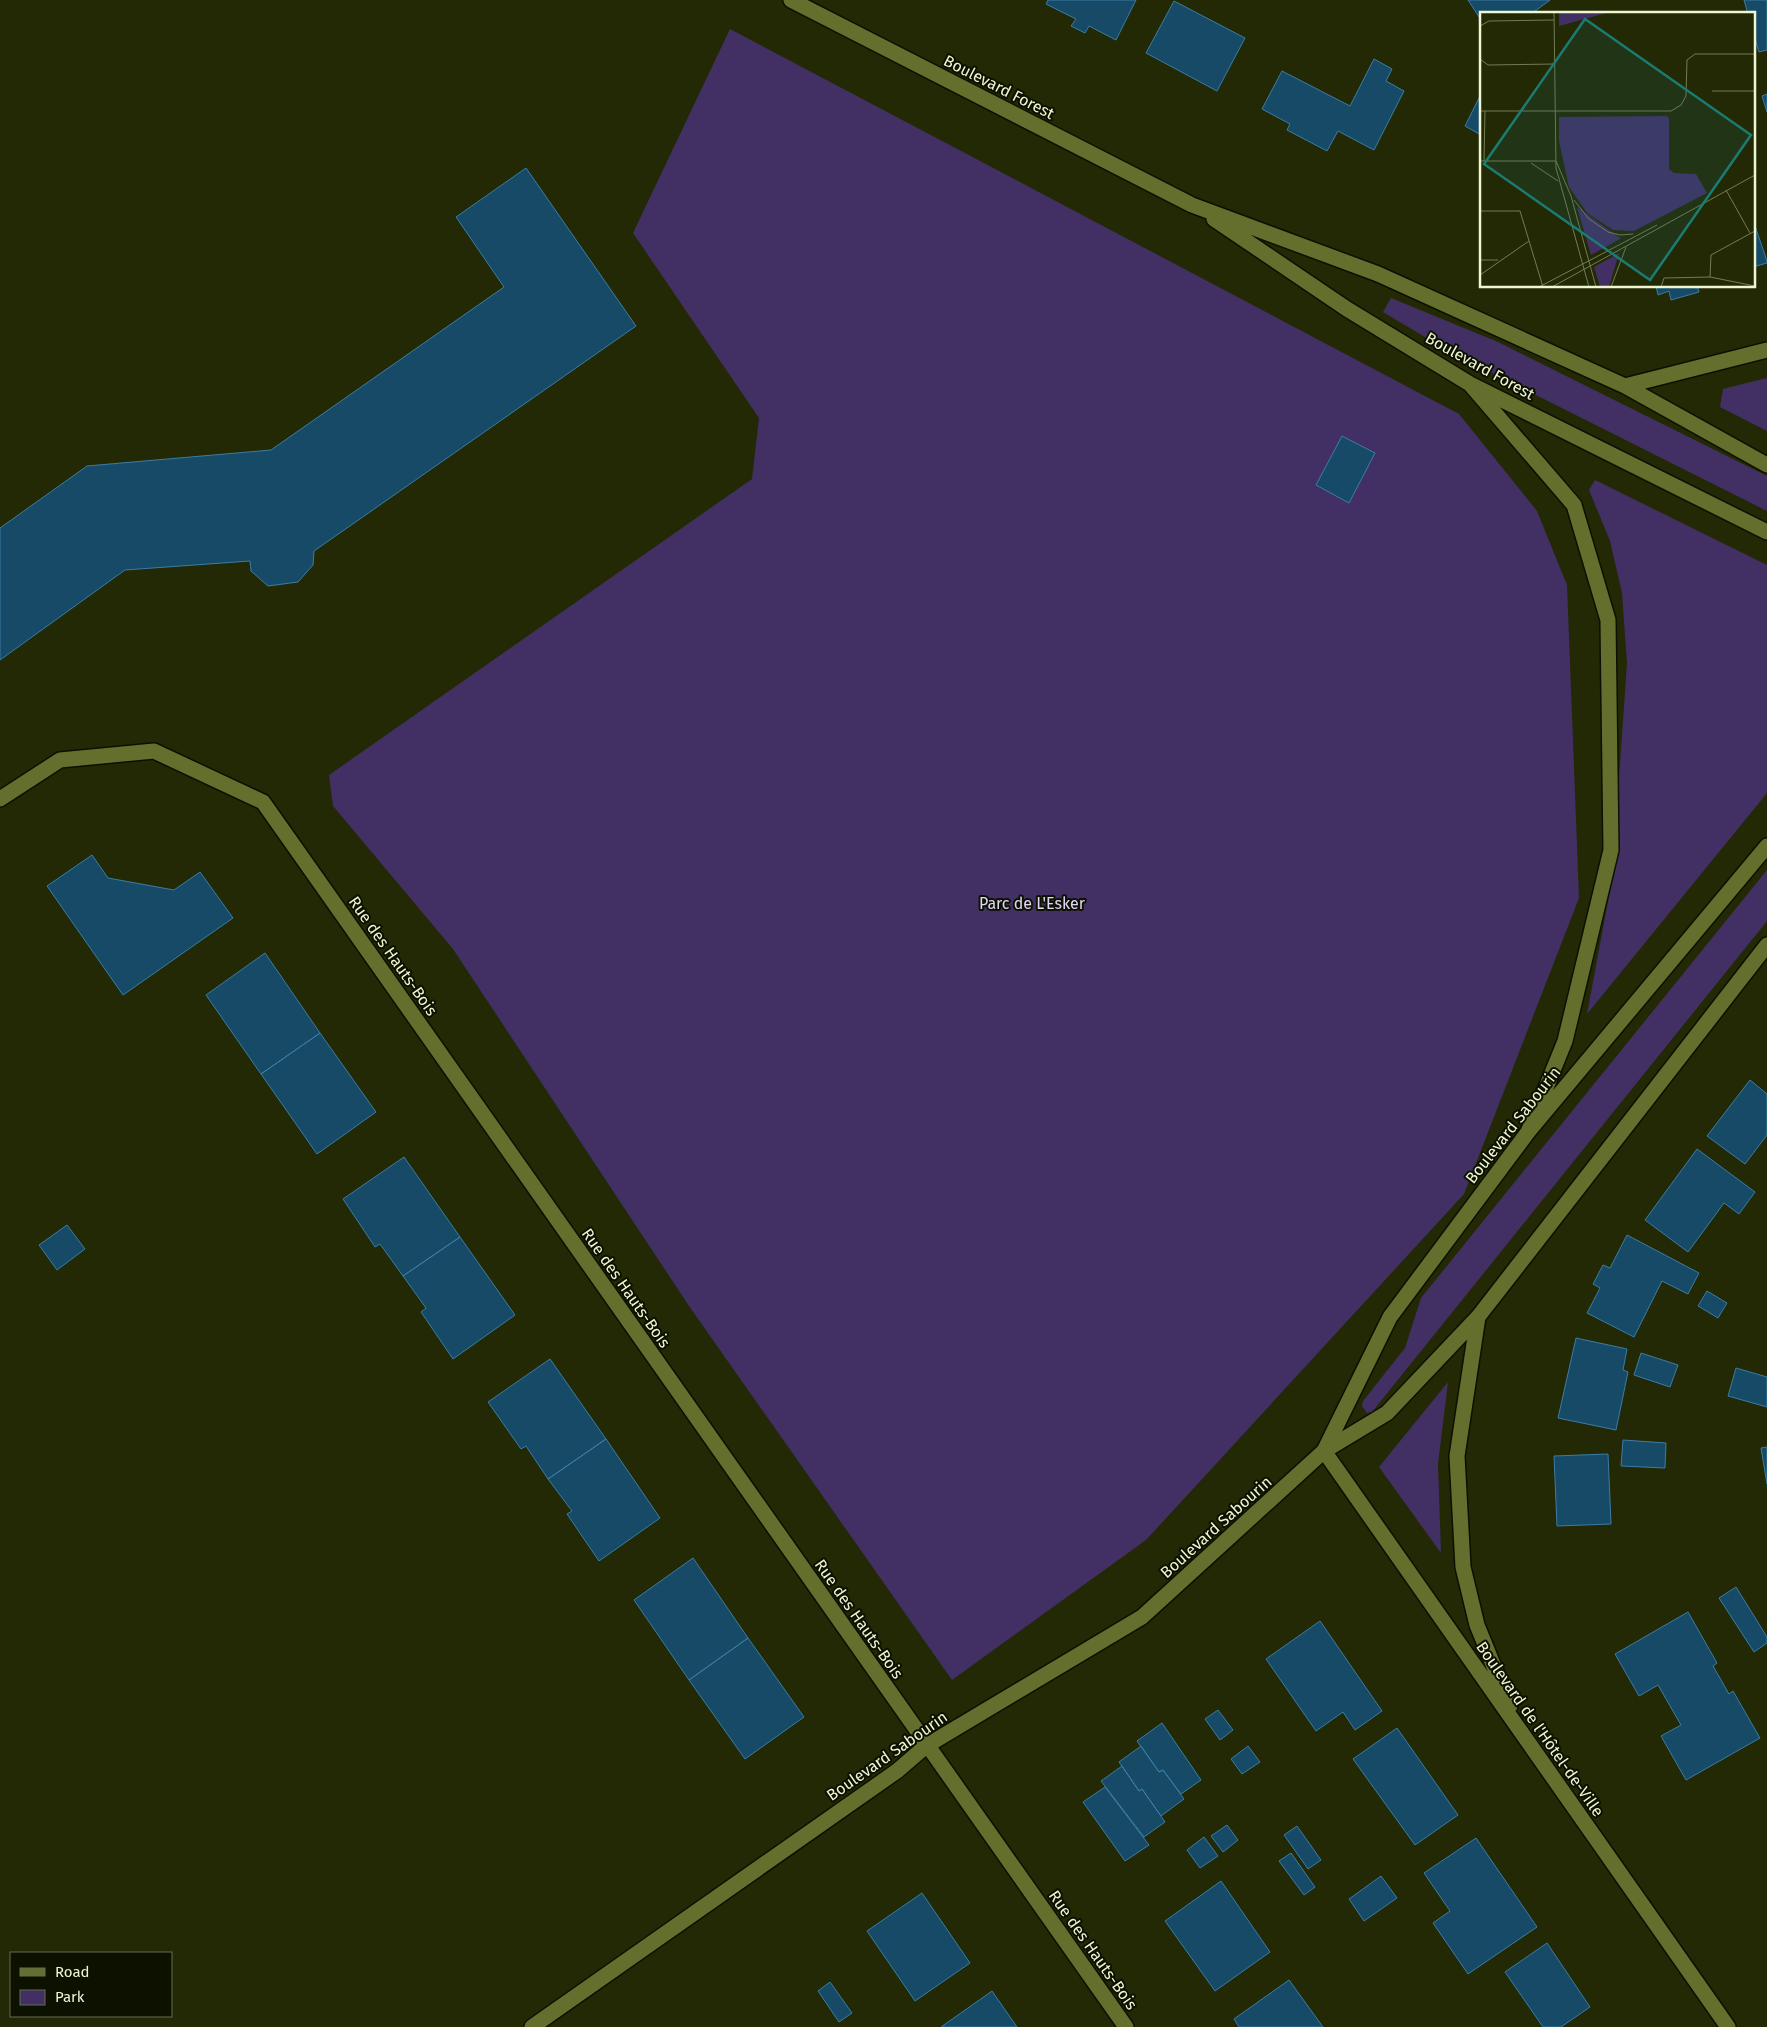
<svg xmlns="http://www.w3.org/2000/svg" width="1767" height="2027" font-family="'Fira Sans',sans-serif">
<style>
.green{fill:#423064}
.building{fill:#164a67;stroke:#3b7da5}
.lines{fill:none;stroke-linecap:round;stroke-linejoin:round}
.street-casing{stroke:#0d1001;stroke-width:18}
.secondary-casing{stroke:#0d1001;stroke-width:18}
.street{stroke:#646f2d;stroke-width:15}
.secondary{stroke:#646f2d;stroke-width:15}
.labels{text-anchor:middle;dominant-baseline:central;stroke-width:4;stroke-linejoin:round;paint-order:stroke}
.street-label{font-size:16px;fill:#eef6d3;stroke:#0d1100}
.park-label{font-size:16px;fill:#e0d6fa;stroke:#0d1100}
.inset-road{fill:none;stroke:#747b57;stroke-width:1}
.view{fill:#1a7c73;fill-opacity:0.15;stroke:#1a7c73;stroke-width:2.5}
.inset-edge{fill:none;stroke:#eef6d3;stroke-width:2.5}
</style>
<rect width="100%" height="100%" fill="#232905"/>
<path class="green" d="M 730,29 L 1459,414 L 1537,511 L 1567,585 L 1579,898 L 1464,1194 L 1146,1540 L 952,1680 L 689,1306 L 453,949 L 333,806 L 329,775 L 752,479 L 759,418 L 633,233 Z
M 1391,298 L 1498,342 L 1767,476 L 1767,511 L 1450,352 L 1383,312 Z
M 1767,378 L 1767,431 L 1720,407 L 1723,389 Z
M 1595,480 L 1767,565 L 1767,793 L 1587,1014 L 1612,880 L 1627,663 L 1622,593 L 1610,541 L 1589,490 Z
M 1767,870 L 1767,921 L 1372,1412 L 1367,1413 L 1362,1406 L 1363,1401 L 1405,1348 L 1421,1298 Z
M 1448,1382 L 1438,1464 L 1441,1553 L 1379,1467 Z"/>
<path class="building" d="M 1048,0 L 1136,0 L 1116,40 L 1089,26 L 1085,33 L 1071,26 L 1076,19 L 1046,4 Z
M 1468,0 L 1550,0 L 1531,14 L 1481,14 L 1481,20 Z
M 1744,0 L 1767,0 L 1767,50 L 1759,52 L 1753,32 L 1753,14 L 1748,14 Z
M 1174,1 L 1245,38 L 1217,91 L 1146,53 Z
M 1374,59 L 1392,69 L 1386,81 L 1404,91 L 1374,150 L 1338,131 L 1327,151 L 1287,130 L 1290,124 L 1262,109 L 1282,71 L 1350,106 Z
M 1481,94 L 1481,135 L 1465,126 Z
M 1767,94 L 1767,112 L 1762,96 Z
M 526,168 L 636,326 L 314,551 L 313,565 L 298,582 L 268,586 L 251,571 L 250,561 L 125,570 L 0,660 L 0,528 L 87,466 L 271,450 L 504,287 L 456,217 Z
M 1753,220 L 1767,261 L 1767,263 L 1753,267 Z
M 1656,286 L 1697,286 L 1699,292 L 1671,300 L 1669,291 L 1658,295 Z
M 1342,436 L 1375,453 L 1349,503 L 1316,485 Z
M 92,855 L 108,878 L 174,890 L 200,872 L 233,918 L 123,995 L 47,886 Z
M 265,953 L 320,1033 L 261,1074 L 206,995 Z
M 320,1033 L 376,1112 L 317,1154 L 261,1074 Z
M 1750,1080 L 1767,1094 L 1767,1135 L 1745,1164 L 1707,1136 Z
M 1697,1149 L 1755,1192 L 1739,1214 L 1724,1203 L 1688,1252 L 1645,1220 Z
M 404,1157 L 460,1237 L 403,1276 L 380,1244 L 375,1247 L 343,1199 Z
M 67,1225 L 85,1249 L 57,1270 L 39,1245 Z
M 1627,1235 L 1699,1273 L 1688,1294 L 1662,1281 L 1634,1337 L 1587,1313 L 1600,1288 L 1593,1284 L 1603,1265 L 1610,1268 Z
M 460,1237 L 515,1315 L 453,1359 L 421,1312 L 426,1308 L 403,1276 Z
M 1707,1291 L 1727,1303 L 1718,1318 L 1698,1306 Z
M 1576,1338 L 1627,1349 L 1623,1370 L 1628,1372 L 1616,1430 L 1558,1418 Z
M 1641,1353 L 1678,1365 L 1670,1387 L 1634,1375 Z
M 550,1359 L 606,1439 L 548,1479 L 526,1446 L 521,1449 L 488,1402 Z
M 1736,1368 L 1767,1377 L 1767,1407 L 1728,1396 Z
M 606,1439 L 660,1518 L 599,1561 L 567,1514 L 572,1511 L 548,1479 Z
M 1623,1440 L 1666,1443 L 1665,1468 L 1621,1466 Z
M 1767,1447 L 1767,1484 L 1761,1448 Z
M 1608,1454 L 1611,1524 L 1557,1526 L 1554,1456 Z
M 693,1558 L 748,1638 L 689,1680 L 634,1600 Z
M 1736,1587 L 1767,1637 L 1767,1643 L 1754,1652 L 1719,1598 Z
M 1688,1612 L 1717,1663 L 1713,1666 L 1729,1694 L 1733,1691 L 1760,1738 L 1686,1780 L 1661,1736 L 1681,1725 L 1658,1685 L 1639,1696 L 1615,1654 Z
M 1320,1621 L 1382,1711 L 1355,1730 L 1343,1712 L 1316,1731 L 1266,1659 Z
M 748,1638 L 804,1717 L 745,1759 L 689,1680 Z
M 1218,1710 L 1233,1730 L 1220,1740 L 1205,1719 Z
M 1162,1723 L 1201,1780 L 1181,1794 L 1163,1770 L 1159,1772 L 1137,1741 Z
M 1397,1728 L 1458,1815 L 1415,1845 L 1353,1759 Z
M 1141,1746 L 1159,1772 L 1163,1770 L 1184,1799 L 1161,1816 L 1142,1789 L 1139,1791 L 1119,1762 Z
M 1248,1746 L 1260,1762 L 1242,1774 L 1231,1759 Z
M 1122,1766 L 1139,1791 L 1142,1789 L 1165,1822 L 1144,1837 L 1101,1781 Z
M 1105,1787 L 1149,1845 L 1125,1861 L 1083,1802 Z
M 1227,1825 L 1238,1840 L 1223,1852 L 1211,1836 Z
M 1297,1826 L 1321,1860 L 1308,1869 L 1284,1835 Z
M 1204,1837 L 1218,1856 L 1200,1868 L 1187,1850 Z
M 1476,1838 L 1537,1927 L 1468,1974 L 1433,1923 L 1450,1911 L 1424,1873 Z
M 1291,1853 L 1315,1887 L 1304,1895 L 1279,1861 Z
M 1381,1876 L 1397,1898 L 1364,1921 L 1349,1899 Z
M 1221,1881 L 1270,1952 L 1215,1991 L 1165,1921 Z
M 922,1893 L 970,1963 L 915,2001 L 867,1931 Z
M 1547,1943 L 1590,2007 L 1561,2027 L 1543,2027 L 1505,1972 Z
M 1289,1980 L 1323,2027 L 1239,2027 L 1234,2019 Z
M 830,1982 L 852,2013 L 839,2022 L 818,1991 Z
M 992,1991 L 1017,2027 L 941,2027 Z"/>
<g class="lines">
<defs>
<path id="street" d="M 0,799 L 60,760 L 154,751 L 263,802 L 1126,2027
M 1478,1317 L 1457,1456 L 1463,1567 L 1477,1625 L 1510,1706
M 1324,1451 L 1728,2027"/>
<path id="secondary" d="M 791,0 L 1192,205 L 1378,274 L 1625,386 L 1767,465
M 1214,219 L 1347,309 L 1470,384 L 1767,532
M 1470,384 L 1574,505 L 1608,620 L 1611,850 L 1565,1041 L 1528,1132
M 1625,386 L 1767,350
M 1324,1451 L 1390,1317 L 1528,1132 L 1767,846
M 532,2027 L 897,1771 L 926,1746 L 1142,1617 L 1324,1451 L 1387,1413 L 1478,1317 L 1767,945"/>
</defs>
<use href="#street" class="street-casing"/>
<use href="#secondary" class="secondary-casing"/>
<use href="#street" class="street"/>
<use href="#secondary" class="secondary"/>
</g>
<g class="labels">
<g class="street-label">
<text transform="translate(999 87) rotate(27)">Boulevard Forest</text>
<text transform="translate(1480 366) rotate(29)">Boulevard Forest</text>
<text transform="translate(393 956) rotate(55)">Rue des Hauts-Bois</text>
<text transform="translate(1513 1125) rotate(-52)">Boulevard Sabourin</text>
<text transform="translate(626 1288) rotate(55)">Rue des Hauts-Bois</text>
<text transform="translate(1216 1527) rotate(-42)">Boulevard Sabourin</text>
<text transform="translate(859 1619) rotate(55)">Rue des Hauts-Bois</text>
<text transform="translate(1540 1729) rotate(55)">Boulevard de l'Hôtel-de-Ville</text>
<text transform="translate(887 1756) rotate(-35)">Boulevard Sabourin</text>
<text transform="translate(1093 1950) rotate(55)">Rue des Hauts-Bois</text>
</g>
<g class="park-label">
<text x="1032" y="903">Parc de L'Esker</text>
</g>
</g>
<g transform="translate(1480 12)">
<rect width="275" height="275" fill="#232905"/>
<path d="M 79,0 L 130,0 L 79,14 ZM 186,104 L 189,106 L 189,157 L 194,161 L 216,162 L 227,181 L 154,219 L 133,218 L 107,201 L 89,175 L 79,129 L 79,105 ZM 97,195 L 140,226 L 140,227 L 111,243 ZM 139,241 L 129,275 L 120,275 L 114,255 Z" fill="#423064"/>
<path class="inset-road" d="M 74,0 L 76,156 L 109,275M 0,14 L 9,9 L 74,8M 0,47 L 8,53 L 75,52M 232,79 L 275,79M 0,99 L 191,99 L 201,93 L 206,84 L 207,48 L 215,42 L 275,42M 0,149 L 76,149M 4,149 L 5,99M 76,149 L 91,184 L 116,275M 51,151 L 78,169M 246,178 L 270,221M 94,188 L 109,207 L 128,220 L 140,223 L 153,222M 0,199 L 40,199 L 63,275M 0,248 L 18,248M 0,263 L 49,229M 230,265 L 231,243 L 275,219M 59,275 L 177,213M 72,275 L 275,163M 131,275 L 146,235M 181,275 L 184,266 L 230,265 L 275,274"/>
<path class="view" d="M 105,7 L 271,123 L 170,268 L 4,152 Z"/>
<rect width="275" height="275" class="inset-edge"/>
</g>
<rect x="10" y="1952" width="162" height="65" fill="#0d1100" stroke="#676d54"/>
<rect x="20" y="1968" width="25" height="8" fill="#646f2d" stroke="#676d54"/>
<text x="55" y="1977" font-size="15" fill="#eef6d3">Road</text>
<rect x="20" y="1990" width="25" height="15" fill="#423064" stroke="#676d54"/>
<text x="55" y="2002" font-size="15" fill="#eef6d3">Park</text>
</svg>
